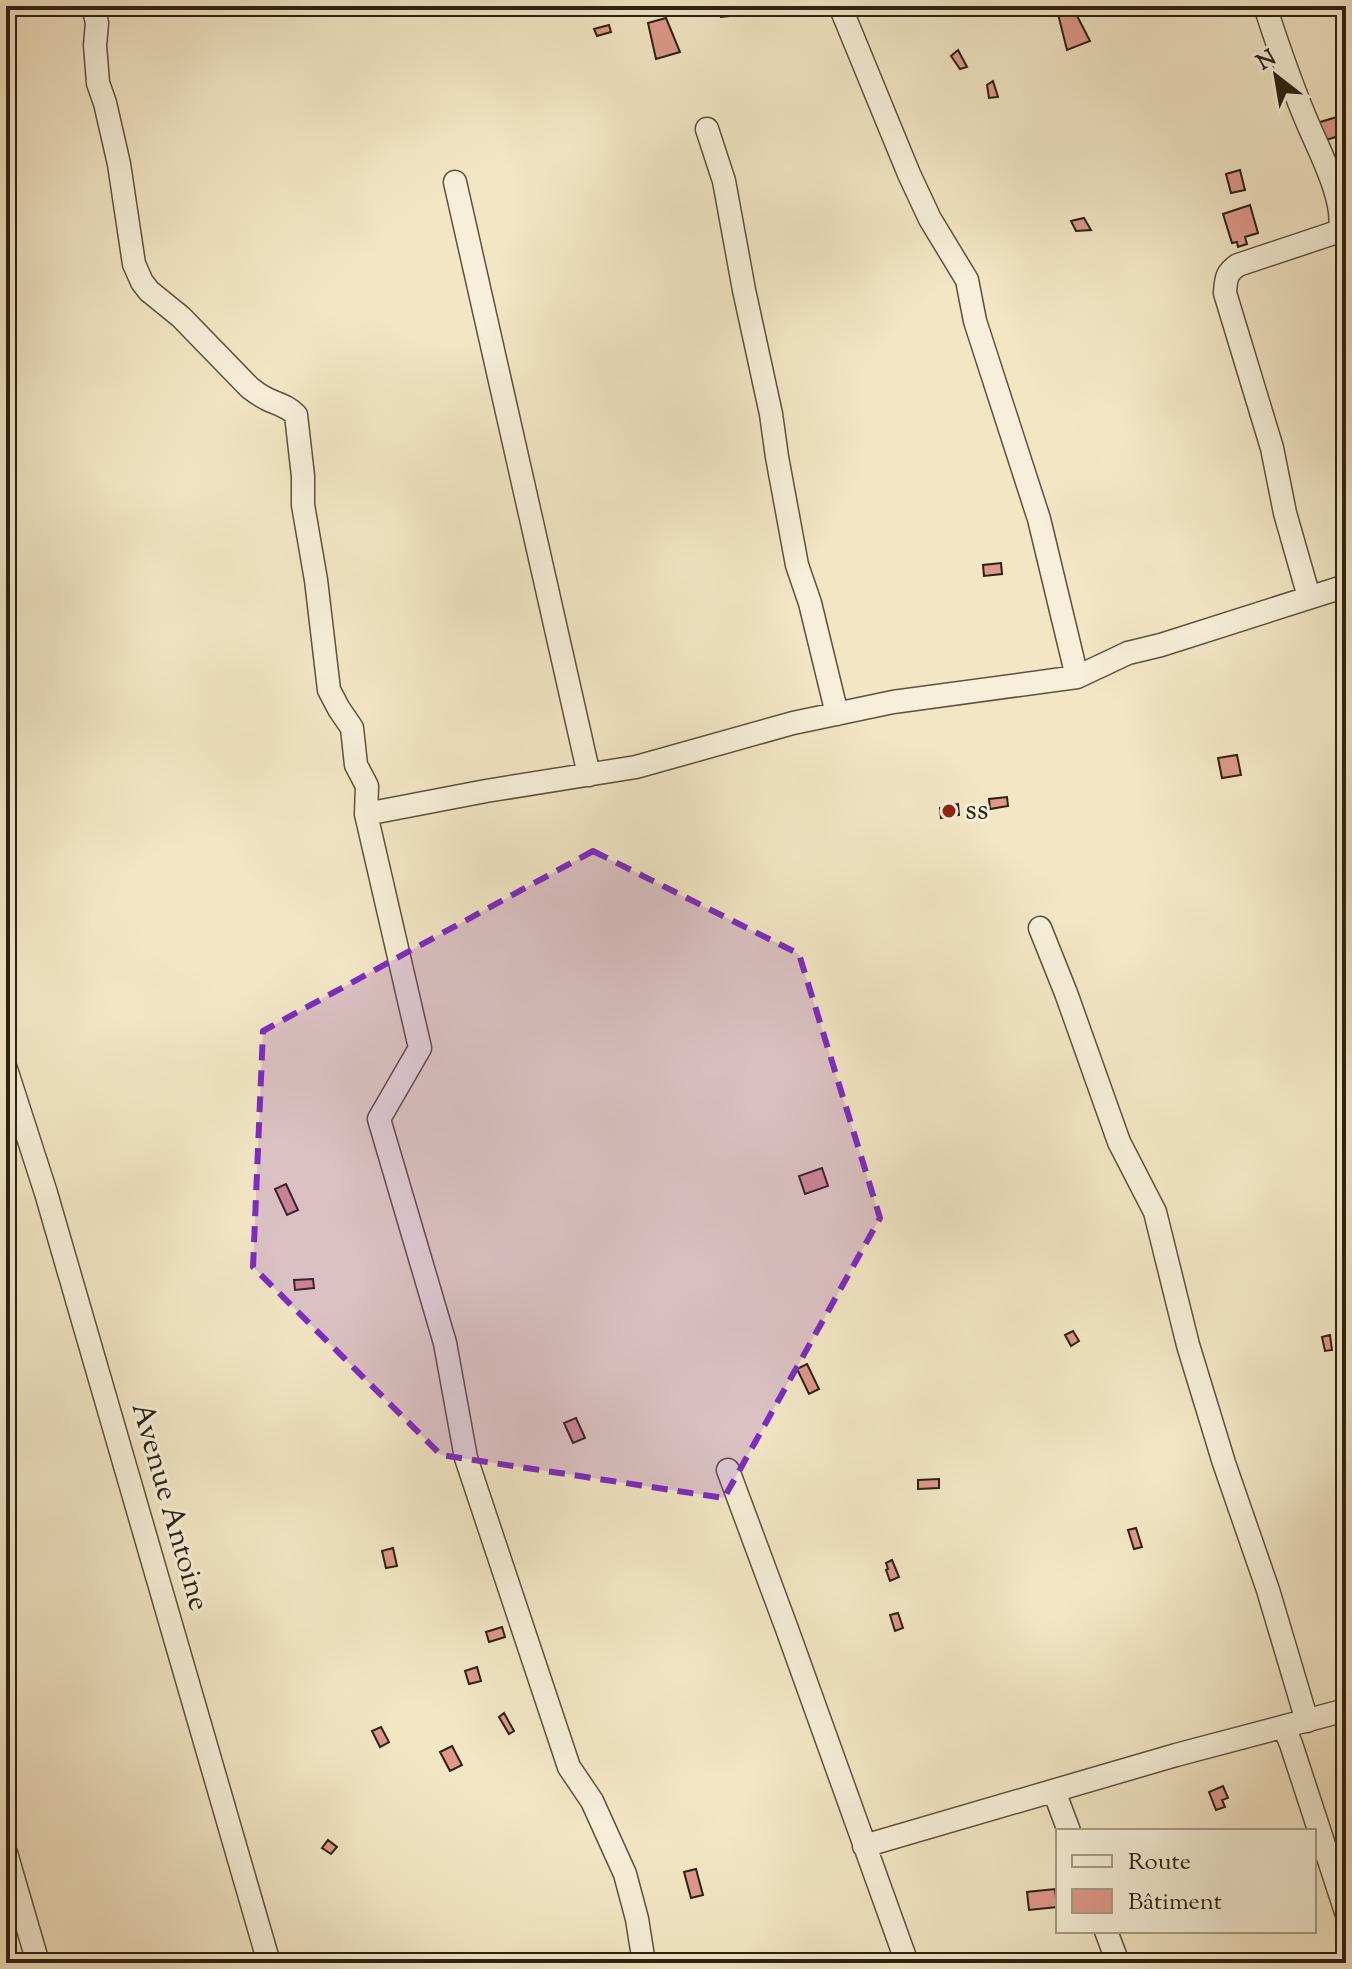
<svg xmlns="http://www.w3.org/2000/svg" width="1352" height="1969" font-family="'Sorts Mill Goudy',serif">
<style>
.building{fill:#de998b;stroke:#2c2111;stroke-width:2}
.lines{fill:none;stroke-linecap:round;stroke-linejoin:round}
.minor-casing{stroke:#5e523e;stroke-width:25}
.minor{stroke:#f7efd9;stroke-width:22}
.marked{fill:#7b2cbf;fill-opacity:0.2;stroke:#7b2cbf;stroke-width:6;stroke-dasharray:16 10;stroke-linejoin:round}
.poi-dot{fill:#8f2418;stroke:#f7efd9;stroke-width:3}
.labels{text-anchor:middle;dominant-baseline:central;stroke-width:6;stroke-linejoin:round;paint-order:stroke}
.poi-label{font-size:30px;fill:#2c2111;stroke:#f7efd9;text-anchor:start}
.street-label{font-size:30px;fill:#2c2111;stroke:#f7efd9}
</style>
<rect width="100%" height="100%" fill="#f3e6c5"/>
<filter id="stains"><feTurbulence type="fractalNoise" baseFrequency=".0025" numOctaves="4"/><feColorMatrix values="0 0 0 0 .2 0 0 0 0 .09 0 0 0 0 .02 0 0 0 .5 -.17"/></filter>
<radialGradient id="worn" r=".72"><stop offset=".6" stop-color="#630" stop-opacity="0"/><stop offset="1" stop-color="#630" stop-opacity=".3"/></radialGradient>
<path class="building" d="M 720,6 L 738,6 L 739,15 L 721,17 Z
M 1056,6 L 1072,6 L 1090,41 L 1067,50 Z
M 666,18 L 680,52 L 656,59 L 648,23 Z
M 609,25 L 611,32 L 597,36 L 594,29 Z
M 958,50 L 967,67 L 960,69 L 951,56 Z
M 993,81 L 998,97 L 989,98 L 987,85 Z
M 1340,116 L 1345,134 L 1323,141 L 1317,123 Z
M 1240,170 L 1245,190 L 1231,193 L 1226,174 Z
M 1250,205 L 1258,233 L 1245,237 L 1247,244 L 1238,247 L 1237,242 L 1232,243 L 1223,214 Z
M 1084,218 L 1091,230 L 1076,231 L 1071,221 Z
M 1001,563 L 1002,574 L 984,576 L 983,565 Z
M 1237,755 L 1241,775 L 1222,778 L 1218,758 Z
M 1007,797 L 1008,806 L 990,809 L 989,799 Z
M 958,804 L 959,815 L 941,818 L 940,808 Z
M 822,1168 L 828,1186 L 805,1194 L 799,1176 Z
M 286,1184 L 298,1210 L 287,1215 L 275,1189 Z
M 313,1279 L 314,1288 L 295,1290 L 294,1280 Z
M 1073,1331 L 1079,1341 L 1071,1346 L 1065,1335 Z
M 1330,1335 L 1332,1350 L 1325,1351 L 1322,1337 Z
M 807,1364 L 819,1389 L 809,1394 L 797,1369 Z
M 576,1418 L 585,1438 L 573,1443 L 564,1423 Z
M 939,1479 L 939,1488 L 918,1489 L 918,1480 Z
M 1136,1528 L 1142,1547 L 1134,1549 L 1128,1530 Z
M 393,1548 L 397,1566 L 386,1568 L 382,1551 Z
M 892,1560 L 899,1577 L 890,1581 L 886,1570 L 888,1569 L 886,1563 Z
M 898,1613 L 903,1628 L 895,1631 L 890,1615 Z
M 502,1627 L 505,1637 L 489,1642 L 486,1632 Z
M 477,1667 L 481,1681 L 469,1684 L 465,1671 Z
M 504,1713 L 514,1731 L 509,1734 L 499,1717 Z
M 381,1727 L 389,1742 L 380,1747 L 372,1731 Z
M 452,1746 L 462,1765 L 450,1771 L 440,1752 Z
M 1223,1786 L 1228,1798 L 1222,1800 L 1225,1807 L 1216,1810 L 1209,1792 Z
M 328,1840 L 337,1847 L 331,1854 L 322,1848 Z
M 696,1869 L 703,1895 L 691,1898 L 684,1872 Z
M 1055,1889 L 1057,1907 L 1029,1910 L 1027,1892 Z"/>
<g class="lines">
<defs>
<path id="minor" d="M 93,6 L 97,23 L 95,45 L 98,83 L 105,103 L 119,164 L 134,264 L 142,282 L 149,291 L 181,317 L 250,388 C 255,392 261,396 267,399 C 277,404 288,406 296,415 L 303,476 L 303,505 L 316,580 L 329,690 L 339,709 L 352,728 L 356,765 L 367,786 L 366,814 L 420,1048 L 379,1119 L 445,1343 L 466,1458 L 569,1767 L 592,1801 L 625,1874 L 637,1919 L 644,1963
M 840,6 L 909,174 L 930,219 L 967,280 L 975,321 L 1039,519 L 1077,677
M 1265,6 C 1277,43 1290,81 1305,117 C 1317,147 1345,197 1340,229 L 1334,233 L 1238,265 C 1226,273 1226,279 1225,293 L 1272,448 L 1285,513 L 1309,597
M 707,129 L 724,181 L 744,290 L 771,414 L 777,457 L 797,565 L 810,603 L 837,714
M 455,182 L 589,775
M 366,814 L 486,791 L 636,767 L 793,723 L 893,702 L 1077,677 L 1128,653 L 1161,645 L 1346,586
M 1040,928 L 1066,993 L 1119,1142 L 1155,1212 L 1188,1345 L 1224,1463 L 1268,1590 L 1307,1721
M 6,1069 L 46,1193 L 269,1963
M 728,1470 L 787,1629 L 907,1963
M 1284,1727 L 1291,1744 L 1346,1912
M 1054,1791 L 1069,1831
M 864,1846 L 1176,1755 L 1346,1710
M 6,1853 L 38,1963
M 1106,1931 L 1118,1963"/>
</defs>
<use href="#minor" class="minor-casing"/>
<use href="#minor" class="minor"/>
</g>
<path class="marked" d="M 593,851 L 799,954 L 880,1218 L 724,1498 L 441,1455 L 253,1267 L 263,1031 Z"/>
<circle class="poi-dot" cx="949" cy="811" r="8"/>
<g class="labels">
<g class="poi-label">
<text x="965" y="811">ss</text>
</g>
<g class="street-label">
<text transform="translate(169 1507) rotate(74)">Avenue Antoine</text>
</g>
</g>
<rect width="1352" height="1969" fill="none" stroke="#f3e6c5" stroke-width="32"/>
<rect x="8" y="8" width="1336" height="1953" fill="none" stroke="#2c2111" stroke-width="4"/>
<rect x="16" y="16" width="1320" height="1937" fill="none" stroke="#2c2111" stroke-width="2"/>
<rect x="1056" y="1829" width="260" height="104" fill="#f7efd9" stroke="#a69d89" stroke-width="2"/>
<rect x="1072" y="1855" width="40" height="12" fill="#f7efd9" stroke="#a69d89" stroke-width="2"/>
<text x="1128" y="1869" font-size="24" fill="#2c2111">Route</text>
<rect x="1072" y="1889" width="40" height="24" fill="#de998b" stroke="#a69d89" stroke-width="2"/>
<text x="1128" y="1909" font-size="24" fill="#2c2111">Bâtiment</text>
<g transform="translate(1276 76) rotate(329)" stroke="#f7efd9" stroke-width="6" paint-order="stroke">
<path d="M0-6L14 30L0 20L-14 30Z" fill="#2c2111"/>
<text y="-12" font-size="22" font-weight="bold" text-anchor="middle" fill="#2c2111">N</text>
</g>
<rect width="100%" height="100%" filter="url(#stains)"/>
<rect width="100%" height="100%" fill="url(#worn)"/>
</svg>
